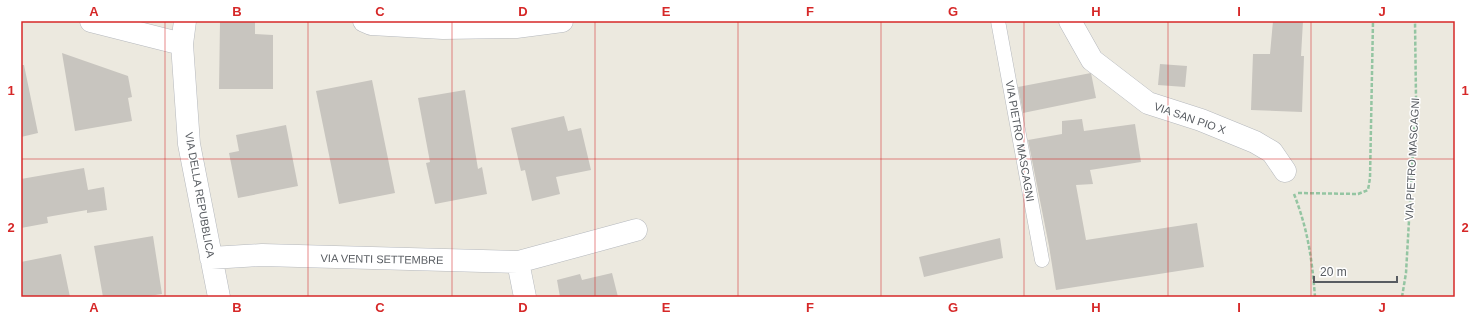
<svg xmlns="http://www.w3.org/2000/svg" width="1476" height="318" font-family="Helvetica,sans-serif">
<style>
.building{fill:#c8c5bf}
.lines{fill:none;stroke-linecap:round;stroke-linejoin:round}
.service-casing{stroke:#b5b8bd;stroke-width:15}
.minor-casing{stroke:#b5b8bd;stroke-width:23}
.path{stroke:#94c5a2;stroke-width:2.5;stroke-dasharray:4 2;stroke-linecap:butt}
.service{stroke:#fff;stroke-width:14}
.minor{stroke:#fff;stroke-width:22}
.grid{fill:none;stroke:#d62828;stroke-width:1;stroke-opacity:0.55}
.labels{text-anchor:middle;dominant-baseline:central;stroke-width:3;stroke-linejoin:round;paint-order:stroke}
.street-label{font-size:11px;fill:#585c61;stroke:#fff}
.neatline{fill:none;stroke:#d62828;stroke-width:1.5}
.grid-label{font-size:13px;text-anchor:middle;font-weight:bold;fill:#d62828}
</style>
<rect width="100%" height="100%" fill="#ece9df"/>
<path class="building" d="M 220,21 L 255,21 L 255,34 L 273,35 L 273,89 L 219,89 Z
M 1273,21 L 1303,21 L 1301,56 L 1304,56 L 1302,112 L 1251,110 L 1253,54 L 1270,54 Z
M 62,53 L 128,76 L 132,97 L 128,98 L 132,121 L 75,131 Z
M 1160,64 L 1187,66 L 1185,87 L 1158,85 Z
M 21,65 L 24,65 L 38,133 L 21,137 Z
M 1091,73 L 1096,98 L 1023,113 L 1018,87 Z
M 372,80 L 395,193 L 339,204 L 316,91 Z
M 465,90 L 478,169 L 482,167 L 487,194 L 435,204 L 426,163 L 430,162 L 418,98 Z
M 564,116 L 568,131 L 581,128 L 591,170 L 556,177 L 560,194 L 532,201 L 525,170 L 521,171 L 511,128 Z
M 1082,119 L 1084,131 L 1135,124 L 1141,162 L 1090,170 L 1093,184 L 1076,185 L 1086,240 L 1197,223 L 1204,267 L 1056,290 L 1049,246 L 1028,140 L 1062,134 L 1062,121 Z
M 286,125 L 298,186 L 238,198 L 229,153 L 239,151 L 236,135 Z
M 84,168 L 88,190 L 104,187 L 107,210 L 87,213 L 87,210 L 47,217 L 48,223 L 21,228 L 21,179 Z
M 153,236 L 162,294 L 142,297 L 103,297 L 94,246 Z
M 1000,238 L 1003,258 L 924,277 L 919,257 Z
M 61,254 L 70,297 L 21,297 L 21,262 Z
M 612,273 L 618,297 L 560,297 L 557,280 L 580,274 L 582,280 Z"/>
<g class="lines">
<defs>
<path id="service" d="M 998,21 L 1042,260"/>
<path id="minor" d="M 91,21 L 182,44
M 185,21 L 182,44 L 189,144 L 219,297
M 364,21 L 371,24 L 443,28 L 516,27 L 562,21
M 1070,21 L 1092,60 L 1148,103 L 1201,120 L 1255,142 L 1272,152 L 1285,171
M 211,258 L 262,255 L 518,262 L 636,230
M 518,262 L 525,297"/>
</defs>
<use href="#service" class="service-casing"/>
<use href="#minor" class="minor-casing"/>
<path class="path" d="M 1298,193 L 1358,194 L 1368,190 L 1370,178 L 1373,21
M 1294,194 C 1308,230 1312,259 1315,297
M 1402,297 L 1406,273 L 1416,98 L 1415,21"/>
<use href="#service" class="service"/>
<use href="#minor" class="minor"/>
</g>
<path class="grid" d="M 165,21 L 165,297M 308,21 L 308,297M 452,21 L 452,297M 595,21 L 595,297M 738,21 L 738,297M 881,21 L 881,297M 1024,21 L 1024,297M 1168,21 L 1168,297M 1311,21 L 1311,297M 21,159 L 1455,159"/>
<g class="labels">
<g class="street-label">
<text transform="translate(1190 118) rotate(19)">VIA SAN PIO X</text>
<text transform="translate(1020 141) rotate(80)">VIA PIETRO MASCAGNI</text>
<text transform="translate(1412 159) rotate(-87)">VIA PIETRO MASCAGNI</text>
<text transform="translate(200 195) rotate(80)">VIA DELLA REPUBBLICA</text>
<text transform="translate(382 259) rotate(1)">VIA VENTI SETTEMBRE</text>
</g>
</g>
<rect width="1476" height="318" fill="none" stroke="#ffffff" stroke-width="44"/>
<path d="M1314 276v6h83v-6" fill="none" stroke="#585c61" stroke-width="2"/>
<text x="1320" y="276" font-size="12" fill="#585c61" stroke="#ffffff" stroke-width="3" paint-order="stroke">20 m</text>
<rect x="22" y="22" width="1432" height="274" class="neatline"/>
<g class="grid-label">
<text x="94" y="16">A</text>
<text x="237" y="16">B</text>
<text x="380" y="16">C</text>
<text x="523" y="16">D</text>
<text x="666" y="16">E</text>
<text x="810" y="16">F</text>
<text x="953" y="16">G</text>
<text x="1096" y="16">H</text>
<text x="1239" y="16">I</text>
<text x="1382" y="16">J</text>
<text x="11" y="95">1</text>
<text x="1465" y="95">1</text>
<text x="11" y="232">2</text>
<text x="1465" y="232">2</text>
<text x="94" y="312">A</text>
<text x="237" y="312">B</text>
<text x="380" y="312">C</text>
<text x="523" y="312">D</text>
<text x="666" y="312">E</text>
<text x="810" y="312">F</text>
<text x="953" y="312">G</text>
<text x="1096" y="312">H</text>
<text x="1239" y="312">I</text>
<text x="1382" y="312">J</text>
</g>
</svg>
